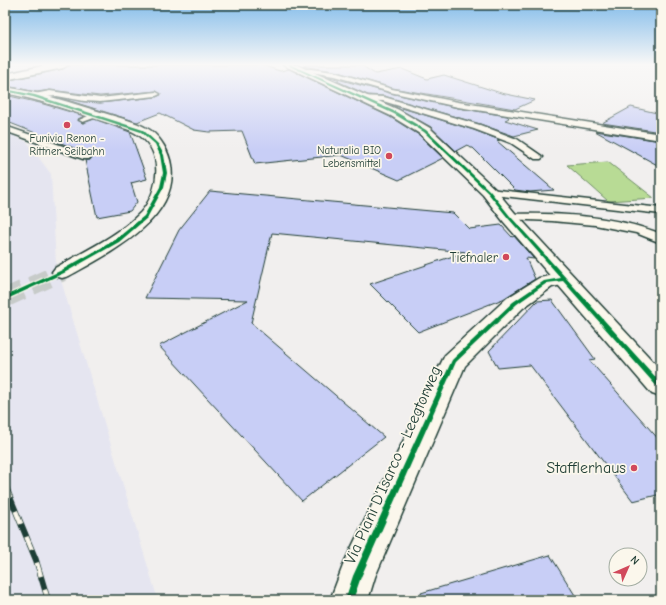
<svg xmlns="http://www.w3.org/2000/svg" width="666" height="605" font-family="'Comic Neue',sans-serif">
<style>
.built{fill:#e5e5f0}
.green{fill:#b8db95;stroke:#6c8c64}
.building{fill:#c8cef6;stroke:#1f3d34}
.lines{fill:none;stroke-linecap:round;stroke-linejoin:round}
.tertiary-tunnel{stroke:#c7cbc9;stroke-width:19;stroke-dasharray:19 10;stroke-linecap:butt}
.service-casing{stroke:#1f3d34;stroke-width:3}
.minor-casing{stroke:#1f3d34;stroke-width:3}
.tertiary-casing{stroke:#1f3d34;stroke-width:3}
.service{fill:#fbf7ec;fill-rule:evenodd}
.minor{fill:#fbf7ec;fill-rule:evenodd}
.tertiary{fill:#fbf7ec;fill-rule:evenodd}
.rail-casing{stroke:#1f3d34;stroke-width:6}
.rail{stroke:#fbf7ec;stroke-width:4.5;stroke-dasharray:14;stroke-linecap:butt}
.cycleway-casing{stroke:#fbf7ec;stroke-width:3}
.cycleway{fill:#00873e;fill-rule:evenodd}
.poi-dot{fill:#d1495b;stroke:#fbf7ec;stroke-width:1.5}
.labels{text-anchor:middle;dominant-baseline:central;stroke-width:3.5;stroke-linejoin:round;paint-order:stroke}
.far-poi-label{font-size:11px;fill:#1f3d34;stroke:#fbf7ec}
.poi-label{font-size:13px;fill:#1f3d34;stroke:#fbf7ec;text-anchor:end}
.near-street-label{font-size:16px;fill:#1f3d34;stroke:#fbf7ec}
.near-poi-label{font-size:16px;fill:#1f3d34;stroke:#fbf7ec;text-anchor:end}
</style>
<rect width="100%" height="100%" fill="#f1efee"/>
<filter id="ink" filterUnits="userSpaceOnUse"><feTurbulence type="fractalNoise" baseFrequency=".025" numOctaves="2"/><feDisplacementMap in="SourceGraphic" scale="8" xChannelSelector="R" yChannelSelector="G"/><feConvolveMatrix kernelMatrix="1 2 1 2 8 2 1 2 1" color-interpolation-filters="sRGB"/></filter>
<g filter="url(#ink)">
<path class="built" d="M 5,132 L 27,142 L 51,174 L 56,264 L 158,600 L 5,600 Z"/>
<path class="green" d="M 608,162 L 654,198 L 608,201 L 567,165 Z"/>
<path class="building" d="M 69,65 L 261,65 L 280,71 L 289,69 L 390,117 L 419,135 L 443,158 L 399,180 L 341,155 L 255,164 L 242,131 L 209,132 L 194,130 L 160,113 L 137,122 L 61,98 L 100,103 L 156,97 L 161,95 L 157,91 L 100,96 L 50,90 L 37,92 L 5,86 L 5,81 L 63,69 Z
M 307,65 L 361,65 L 375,74 L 402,69 L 427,79 L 444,75 L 501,93 L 535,100 L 515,109 L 392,88 L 334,71 L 303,66 Z
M 326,76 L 390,93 L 458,108 L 507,116 L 509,118 L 505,120 L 538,130 L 514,136 L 480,124 L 384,96 L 368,95 Z
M 5,95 L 40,103 L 84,116 L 78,119 L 82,123 L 94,119 L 130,132 L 147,179 L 131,183 L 137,202 L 130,211 L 97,217 L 85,160 L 90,160 L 92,156 L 89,154 L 5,121 Z
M 392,105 L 474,130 L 500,140 L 497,141 L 554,190 L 530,192 L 515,190 L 473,148 L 471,148 L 467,145 L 456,151 L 431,127 Z
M 631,107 L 661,114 L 661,132 L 602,123 Z
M 595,131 L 661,141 L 661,167 Z
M 210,191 L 453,213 L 469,229 L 501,225 L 512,237 L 514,236 L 534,259 L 526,258 L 535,279 L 503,299 L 418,332 L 370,284 L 465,252 L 272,233 L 251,323 L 384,437 L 302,501 L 159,346 L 248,300 L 145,298 L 179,230 Z
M 552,300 L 595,359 L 589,360 L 661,442 L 661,494 L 633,501 L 530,365 L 498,368 L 489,351 L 537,301 Z
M 550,555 L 578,600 L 422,600 L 421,593 Z"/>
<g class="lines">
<path class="tertiary-tunnel" d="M 5,298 L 62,272"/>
<defs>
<path id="service" d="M 300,69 L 311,69 L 334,72 L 392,89 L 458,102 L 661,134 L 661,140 L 458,107 L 390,92 L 334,76 L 311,72 L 298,72 L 297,71 Z
M 50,91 L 100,98 L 156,92 L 160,94 L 156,96 L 100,102 L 84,101 L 57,96 L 34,98 L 30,96 L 34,94 Z
M 359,96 L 384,97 L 480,125 L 517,139 L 543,157 L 541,159 L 535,159 L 511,143 L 474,129 L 383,101 L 359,100 Z
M 95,113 L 101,113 L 102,115 L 83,122 L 79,120 Z
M 5,126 L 89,155 L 91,157 L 89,159 L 83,159 L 5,131 Z
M 489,189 L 661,208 L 661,214 L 485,194 L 484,192 L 485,190 Z
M 509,214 C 557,213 610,215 656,232 L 661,234 L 661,243 L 636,233 L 595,225 L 552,221 L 505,219 L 503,217 Z"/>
<path id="minor" d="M 565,273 L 572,275 L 575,279 L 572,283 L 552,287 L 523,308 L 465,366 L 375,577 L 368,600 L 330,600 L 344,563 L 445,355 L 507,298 L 539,278 Z"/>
<path id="tertiary" d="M 47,65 L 68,65 L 63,68 L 5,80 L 5,74 Z
M 283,65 L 297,65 L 399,110 L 430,128 L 495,189 L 515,213 L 661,370 L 661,397 L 652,394 L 503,221 L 483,195 L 420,134 L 391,116 Z
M 5,87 C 39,92 72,103 104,113 C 119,118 136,121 150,130 C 161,138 169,152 171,165 C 180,219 108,254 69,276 L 62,278 L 55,276 L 52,272 L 55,268 C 84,251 117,237 141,212 C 159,191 164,153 140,136 C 128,127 112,124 98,119 C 67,109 37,99 5,93 Z"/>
</defs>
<use href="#service" class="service-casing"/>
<use href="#minor" class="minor-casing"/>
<use href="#tertiary" class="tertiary-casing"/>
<use href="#service" class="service"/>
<use href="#minor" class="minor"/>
<use href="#tertiary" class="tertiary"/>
<defs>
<path id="rail" d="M 5,485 L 36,560 L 48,600"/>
</defs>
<use href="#rail" class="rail-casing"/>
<use href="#rail" class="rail"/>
<defs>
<path id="cycleway" d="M 287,65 L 291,65 L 396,112 L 426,130 L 490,191 L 510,216 L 661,383 L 661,389 L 659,389 L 563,281 L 547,283 L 517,304 L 456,362 L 361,577 L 353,600 L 345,600 L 353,576 L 452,360 L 513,302 L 544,281 L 561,278 L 508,218 L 488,193 L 424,132 L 394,114 Z
M 5,89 L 35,95 L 143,130 L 158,144 L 164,155 L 167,173 L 164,187 L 147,218 L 119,242 L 64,273 L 5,300 L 5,296 L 60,271 L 115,240 L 144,216 L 160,187 L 163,173 L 160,155 L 155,144 L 141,132 L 33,97 L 5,91 Z"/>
</defs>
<use href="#cycleway" class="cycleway-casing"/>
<use href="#cycleway" class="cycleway"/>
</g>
</g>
<linearGradient id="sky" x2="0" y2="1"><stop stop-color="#83bcea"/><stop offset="0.43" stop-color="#f9f8f7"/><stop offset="1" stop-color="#f9f8f7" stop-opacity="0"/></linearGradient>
<rect width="666" height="150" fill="url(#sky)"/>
<g class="poi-dot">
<circle cx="67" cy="125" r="4"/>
<circle cx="389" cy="156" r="4"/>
<circle cx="506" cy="257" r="4"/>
<circle cx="634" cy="468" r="4"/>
</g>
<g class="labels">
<g class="far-poi-label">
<text x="67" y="138">Funivia Renon -<tspan x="67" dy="13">Rittner Seilbahn</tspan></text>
<text x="381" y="150" text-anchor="end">Naturalia BIO<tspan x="381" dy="13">Lebensmittel</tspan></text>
</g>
<g class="poi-label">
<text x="498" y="257">Tiefnaler</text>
</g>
<g class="near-street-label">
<text transform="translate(393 465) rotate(-66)">Via Piani D'Isarco - Leegtorweg</text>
</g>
<g class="near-poi-label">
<text x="626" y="468">Stafflerhaus</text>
</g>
</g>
<rect width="666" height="605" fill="none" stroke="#fbf7ec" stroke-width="20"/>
<rect x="10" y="10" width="646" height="585" fill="none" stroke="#1f3d34" stroke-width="1.5" filter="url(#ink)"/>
<g transform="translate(628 567) rotate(45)"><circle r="19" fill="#fbf7ec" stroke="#a3ada2"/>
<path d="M0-3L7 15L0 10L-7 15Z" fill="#d1495b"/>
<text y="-6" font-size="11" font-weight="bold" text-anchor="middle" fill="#1f3d34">N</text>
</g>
</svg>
